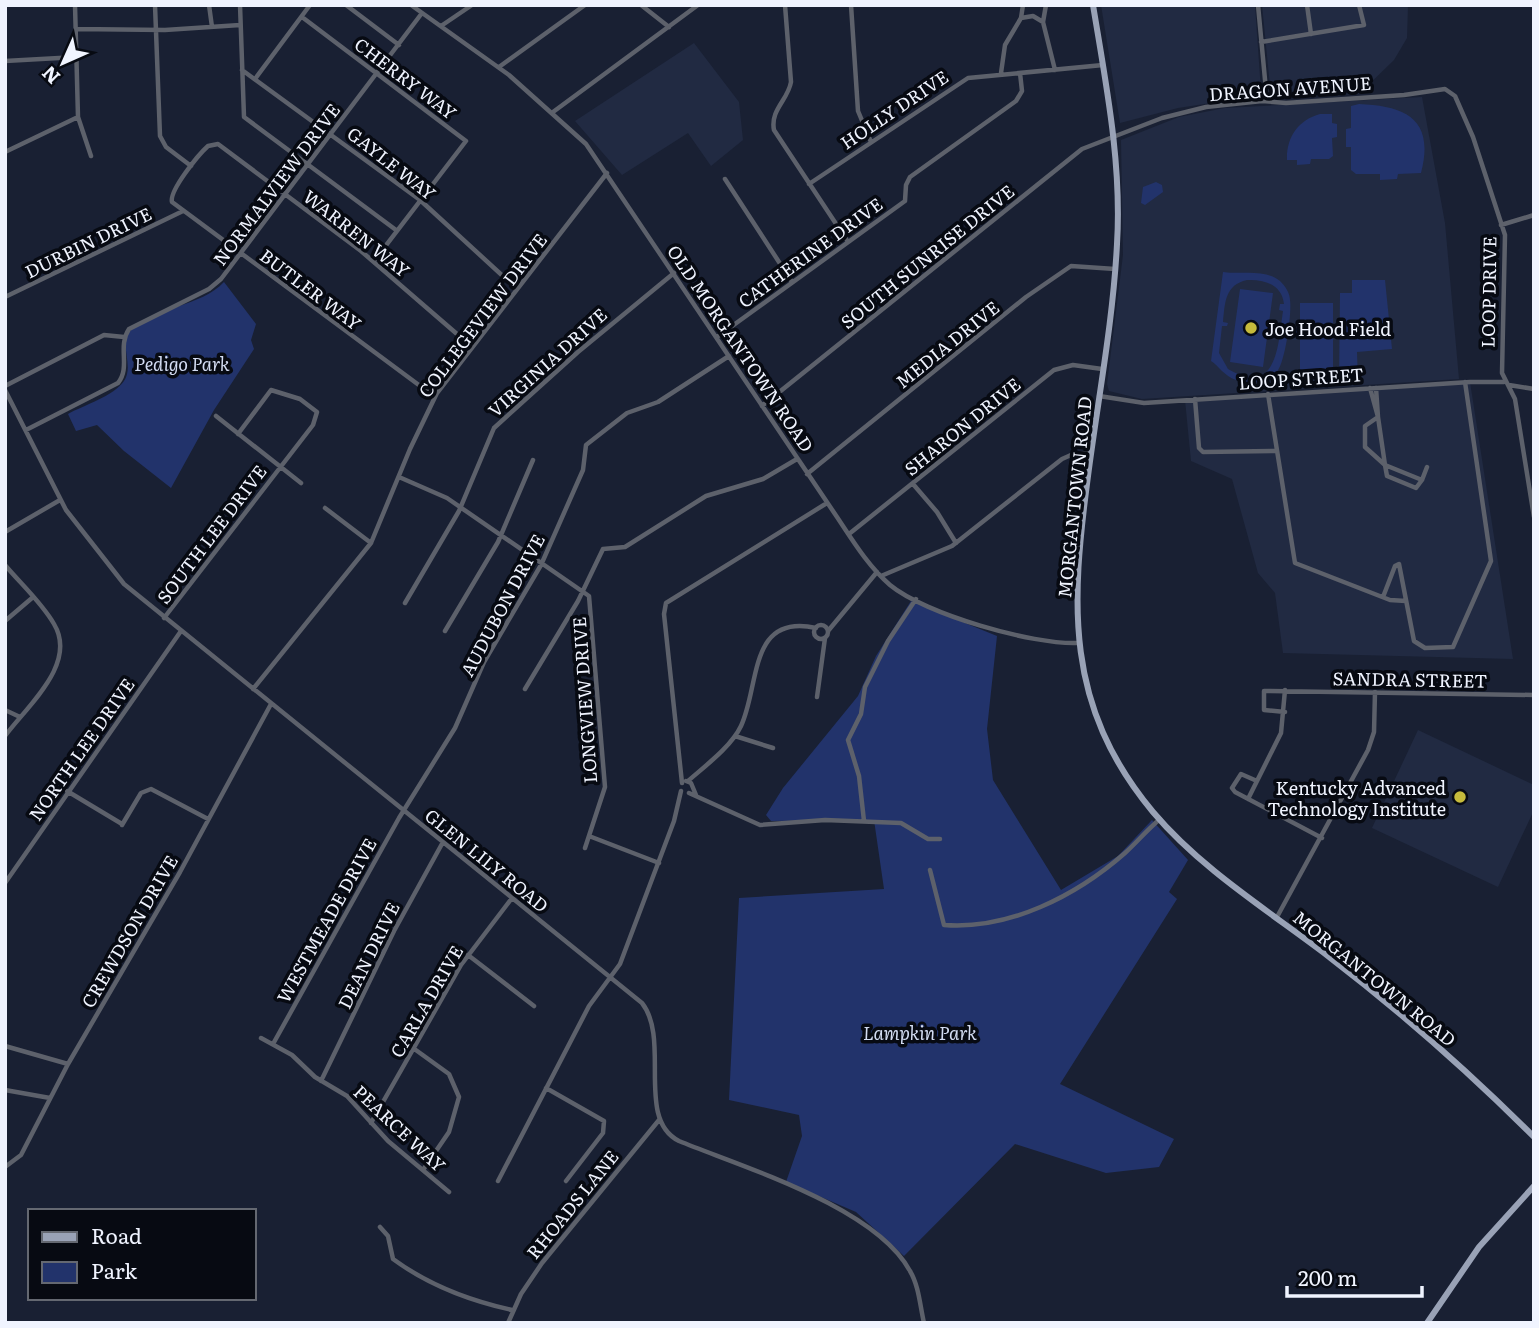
<svg xmlns="http://www.w3.org/2000/svg" width="1539" height="1328" font-family="Literata,serif">
<style>
.built{fill:#212a42}
.green{fill:#22336b;fill-rule:evenodd}
.lines{fill:none;stroke-linecap:round;stroke-linejoin:round}
.minor{stroke:#5d616b;stroke-width:4.5}
.major{stroke:#99a2b6;stroke-width:6}
.poi-dot{fill:#c6bb3c;stroke:#070a12;stroke-width:2.5}
.labels{text-anchor:middle;dominant-baseline:central;stroke-width:7;stroke-linejoin:round;paint-order:stroke}
.street-label{font-size:18px;fill:#f0f4ff;stroke:#070a12}
.poi-label{font-size:18px;fill:#f0f4ff;stroke:#070a12;text-anchor:start}
.park-label{font-size:18px;font-style:italic;fill:#d3dcf2;stroke:#070a12}
</style>
<rect width="100%" height="100%" fill="#192033"/>
<path class="built" d="M 1101,5 L 1255,5 L 1261,91 L 1257,96 L 1178,108 L 1120,123 Z
M 1262,5 L 1408,5 L 1407,38 L 1394,60 L 1359,94 L 1276,98 L 1271,96 Z
M 694,43 L 739,102 L 743,140 L 711,166 L 688,133 L 622,175 L 575,121 Z
M 1422,97 L 1445,223 L 1459,379 L 1142,399 L 1109,391 L 1107,384 L 1123,255 L 1121,140 L 1179,117 L 1225,108 Z
M 1470,382 L 1513,659 L 1283,653 L 1275,593 L 1258,573 L 1232,479 L 1191,461 L 1185,400 Z
M 1418,730 L 1534,785 L 1534,810 L 1498,887 L 1372,828 Z"/>
<path class="green" d="M 1359,104 C 1406,106 1435,119 1421,173 L 1398,174 L 1397,179 L 1380,180 L 1380,174 L 1356,174 L 1351,170 L 1351,147 L 1346,147 L 1346,129 L 1351,128 L 1351,106 Z
M 1320,114 L 1332,114 L 1332,123 L 1337,124 L 1337,137 L 1332,138 L 1333,156 L 1329,159 L 1311,159 L 1310,164 L 1297,165 L 1297,160 L 1287,160 C 1286,138 1298,120 1320,114 Z
M 1156,182 L 1162,185 L 1163,192 L 1145,205 L 1141,203 L 1143,187 Z
M 1223,272 C 1242,275 1263,268 1280,281 C 1285,286 1290,293 1290,300 C 1292,313 1285,365 1276,373 C 1266,383 1249,384 1236,380 C 1224,376 1219,366 1211,361 ZM 1247,280 C 1265,279 1282,285 1284,304 L 1280,304 L 1279,310 L 1283,311 C 1278,344 1278,398 1228,369 L 1219,353 L 1222,326 L 1227,326 L 1228,323 L 1223,322 C 1225,302 1225,285 1247,280 Z
M 1352,280 L 1385,280 L 1392,349 L 1357,352 L 1358,381 L 1339,382 L 1340,293 L 1352,293 Z
M 224,282 L 256,324 L 251,340 L 254,349 L 214,410 L 171,488 L 124,451 L 97,425 L 76,431 L 68,414 C 84,405 114,396 124,381 C 135,365 117,343 132,329 C 158,306 200,307 224,282 Z
M 1240,289 L 1273,293 L 1263,367 L 1230,362 Z
M 1300,303 L 1333,303 L 1333,377 L 1300,377 L 1300,334 L 1294,333 L 1300,329 Z
M 911,601 L 997,636 L 987,729 L 993,780 L 1061,890 L 1118,856 L 1152,820 L 1188,860 L 1169,892 L 1177,899 L 1060,1084 L 1174,1139 L 1159,1167 L 1106,1173 L 1015,1144 L 904,1256 L 856,1212 L 786,1182 L 802,1136 L 799,1115 L 729,1100 L 739,898 L 884,889 L 874,820 L 771,821 L 766,815 L 783,788 L 858,696 L 876,656 Z"/>
<g class="lines">
<path class="minor" d="M 75,5 L 78,117 L 91,156
M 155,5 L 160,136 L 166,147 L 191,166
M 209,5 L 212,27
M 240,5 L 244,117 L 396,230
M 346,5 L 399,45
M 411,5 L 509,75 L 586,144 L 837,517 C 853,541 868,566 890,585 C 925,614 1033,645 1078,643
M 641,5 L 669,27
M 785,5 L 791,82 C 788,100 770,110 774,130 L 848,242
M 851,5 L 858,111 L 871,142
M 1046,5 L 1043,22 L 1055,70
M 1258,5 L 1267,101
M 1307,5 L 1311,34
M 302,17 L 466,141 L 374,261
M 1021,18 L 1033,16 L 1043,22
M 441,26 L 472,5
M 76,29 L 165,30 L 240,25
M 1261,42 L 1364,25 L 1359,5
M 5,61 L 77,57
M 499,67 L 585,5
M 242,70 L 420,200 L 517,289
M 1001,73 L 1005,45 L 1021,18 L 1023,5
M 255,79 L 310,5
M 553,112 L 698,5
M 5,152 L 78,117
M 725,179 L 792,282
M 809,184 L 968,78 L 1103,65
M 1501,225 L 1534,215
M 5,297 L 183,211
M 717,337 L 905,201 L 906,185 L 910,177 L 1016,101 L 1022,91 L 1020,73
M 1509,385 L 1534,389
M 5,386 L 104,335 L 124,337
M 1370,388 L 1378,417 L 1376,388
M 5,390 L 66,510 L 124,584 L 642,1003 C 671,1040 635,1119 679,1141 C 745,1168 875,1207 910,1271 C 919,1286 920,1306 924,1323
M 1268,394 L 1295,563 L 1390,600 L 1406,601
M 1099,396 L 1144,403 L 1470,382 L 1504,382
M 435,397 L 172,202 C 169,191 198,155 208,146 L 218,144 L 361,251 L 472,347
M 1195,399 L 1199,448 L 1203,452 L 1276,451
M 762,406 L 1082,149 L 1162,118 L 1206,107 L 1262,101 L 1286,103 L 1404,95 L 1445,89 L 1455,96 L 1473,137 L 1505,235 L 1502,373 L 1515,399 L 1534,517
M 216,416 L 301,483
M 26,430 L 118,383 C 131,367 117,347 129,329 L 209,289 L 221,279 L 422,13
M 807,474 L 1026,297 L 1071,266 L 1115,269
M 399,477 L 447,498 L 589,596 L 605,787 L 585,848
M 1422,480 L 1416,488 L 1387,476 L 1385,465 L 1365,447 L 1365,426 L 1378,417 L 1385,465 L 1422,480 L 1427,467
M 913,484 L 937,512 L 956,543
M 325,508 L 371,543
M 5,532 L 60,500
M 849,534 L 1054,370 L 1073,365 L 1102,369
M 5,565 C 21,584 42,603 54,624 C 78,664 27,706 5,736
M 881,576 L 952,546 L 1062,459 L 1071,455 L 1091,453
M 1383,597 L 1395,566 L 1399,564 L 1414,641 L 1425,648 L 1453,647 L 1491,561 L 1465,382
M 405,603 L 459,511 L 494,428 L 578,352 L 674,273
M 164,618 L 313,425 L 317,412 L 300,399 L 271,390 L 238,434
M 5,621 L 32,598
M814 632a7 7 0 1 1 14 0a7 7 0 1 1-14 0Z
M 445,631 L 498,542 L 533,460
M 828,631 L 877,572
M 253,689 L 371,543 L 410,449 L 437,393 L 607,173
M 525,689 L 578,601 L 603,549 L 625,547 L 706,496 L 763,479 L 797,459
M 817,697 L 825,638
M 5,710 L 20,717
M 1285,712 L 1264,710 L 1264,691 L 1534,695
M 735,736 L 773,748
M 686,781 L 691,783 L 696,795
M 688,781 C 705,766 731,747 741,726 C 760,686 748,613 816,628
M 1257,781 L 1241,774 L 1232,788 L 1235,792 L 1322,838
M 682,783 L 664,614 L 666,603 L 827,503
M 67,791 L 122,824
M 689,793 L 760,825 L 825,820 L 901,823 L 928,839 L 940,839
M 1248,799 L 1281,733 L 1285,690
M 864,821 L 859,776 L 848,740 L 861,714 L 865,687 L 888,641 L 916,599
M 122,825 L 141,793 L 151,789 L 208,819
M 589,836 L 659,863
M 930,870 L 944,925 C 1009,930 1076,896 1125,853 C 1137,842 1147,830 1160,819
M 5,883 L 181,631
M 1277,917 L 1368,750 L 1374,732 L 1375,692
M 468,955 L 534,1006
M 261,1038 L 292,1055 L 315,1077 L 347,1096 L 388,1141 L 449,1192
M 273,1044 L 399,818 L 455,728 L 484,662 L 541,565 L 583,470 L 586,445 L 627,413 L 658,402 L 729,356
M 5,1046 L 68,1064
M 413,1048 L 449,1074 L 459,1097 L 449,1132 L 423,1170
M 321,1081 L 394,931 L 443,842
M 546,1088 L 604,1121 L 603,1133 L 566,1181
M 5,1090 L 50,1098
M 371,1123 L 461,965 L 512,898
M 5,1167 L 21,1155 L 68,1064 L 180,872 L 271,704
M 498,1181 L 589,1006 L 620,964 L 674,821 L 681,791
M 380,1227 L 388,1236 L 393,1259 C 427,1284 471,1301 512,1310
M 508,1323 L 521,1294 L 542,1263 L 659,1120"/>
<path class="major" d="M 1093,5 C 1106,84 1122,164 1117,244 C 1113,322 1098,399 1088,476 C 1071,604 1064,705 1153,812 C 1201,869 1269,911 1328,956 C 1401,1012 1469,1072 1534,1137
M 1427,1323 L 1479,1247 L 1534,1186"/>
</g>
<g class="poi-dot">
<circle cx="1251" cy="328" r="7"/>
<circle cx="1460" cy="797" r="7"/>
</g>
<g class="labels">
<g class="street-label">
<text transform="translate(406 78) rotate(37)">CHERRY WAY</text>
<text transform="translate(1290 88) rotate(-4)">DRAGON AVENUE</text>
<text transform="translate(894 109) rotate(-34)">HOLLY DRIVE</text>
<text transform="translate(392 163) rotate(38)">GAYLE WAY</text>
<text transform="translate(276 184) rotate(-53)">NORMALVIEW DRIVE</text>
<text transform="translate(357 233) rotate(38)">WARREN WAY</text>
<text transform="translate(88 242) rotate(-26)">DURBIN DRIVE</text>
<text transform="translate(810 252) rotate(-36)">CATHERINE DRIVE</text>
<text transform="translate(927 256) rotate(-39)">SOUTH SUNRISE DRIVE</text>
<text transform="translate(311 289) rotate(37)">BUTLER WAY</text>
<text transform="translate(1488 292) rotate(-89)">LOOP DRIVE</text>
<text transform="translate(482 315) rotate(-53)">COLLEGEVIEW DRIVE</text>
<text transform="translate(947 344) rotate(-39)">MEDIA DRIVE</text>
<text transform="translate(741 348) rotate(56)">OLD MORGANTOWN ROAD</text>
<text transform="translate(547 362) rotate(-42)">VIRGINIA DRIVE</text>
<text transform="translate(1301 378) rotate(-4)">LOOP STREET</text>
<text transform="translate(962 426) rotate(-39)">SHARON DRIVE</text>
<text transform="translate(1074 497) rotate(-84)">MORGANTOWN ROAD</text>
<text transform="translate(211 534) rotate(-53)">SOUTH LEE DRIVE</text>
<text transform="translate(502 605) rotate(-62)">AUDUBON DRIVE</text>
<text transform="translate(1410 679) rotate(1)">SANDRA STREET</text>
<text transform="translate(584 700) rotate(-94)">LONGVIEW DRIVE</text>
<text transform="translate(81 749) rotate(-55)">NORTH LEE DRIVE</text>
<text transform="translate(487 860) rotate(39)">GLEN LILY ROAD</text>
<text transform="translate(326 920) rotate(-61)">WESTMEADE DRIVE</text>
<text transform="translate(129 931) rotate(-60)">CREWDSON DRIVE</text>
<text transform="translate(368 955) rotate(-64)">DEAN DRIVE</text>
<text transform="translate(1375 978) rotate(39)">MORGANTOWN ROAD</text>
<text transform="translate(426 1001) rotate(-60)">CARLA DRIVE</text>
<text transform="translate(400 1128) rotate(43)">PEARCE WAY</text>
<text transform="translate(572 1204) rotate(-51)">RHOADS LANE</text>
</g>
<g class="poi-label">
<text x="1265" y="328">Joe Hood Field</text>
<text x="1446" y="787" text-anchor="end">Kentucky Advanced<tspan x="1446" dy="21">Technology Institute</tspan></text>
</g>
<g class="park-label">
<text x="182" y="363">Pedigo Park</text>
<text x="920" y="1032">Lampkin Park</text>
</g>
</g>
<rect width="1539" height="1328" fill="none" stroke="#f0f4ff" stroke-width="14"/>
<rect x="28" y="1209" width="228" height="91" fill="#070a12" stroke="#646871" stroke-width="2"/>
<rect x="42" y="1232" width="35" height="10" fill="#99a2b6" stroke="#646871" stroke-width="2"/>
<text x="91" y="1244" font-size="21" fill="#f0f4ff">Road</text>
<rect x="42" y="1262" width="35" height="21" fill="#22336b" stroke="#646871" stroke-width="2"/>
<text x="91" y="1279" font-size="21" fill="#f0f4ff">Park</text>
<g transform="translate(63 63) rotate(225)" stroke="#070a12" stroke-width="5" paint-order="stroke">
<path d="M0-5L12 26L0 18L-12 26Z" fill="#f0f4ff"/>
<text y="-10" font-size="19" font-weight="bold" text-anchor="middle" fill="#f0f4ff">N</text>
</g>
<path d="M1287 1286v10h135v-10" fill="none" stroke="#f0f4ff" stroke-width="3.5"/>
<text x="1298" y="1286" font-size="21" fill="#f0f4ff" stroke="#070a12" stroke-width="5" paint-order="stroke">200 m</text>
</svg>
